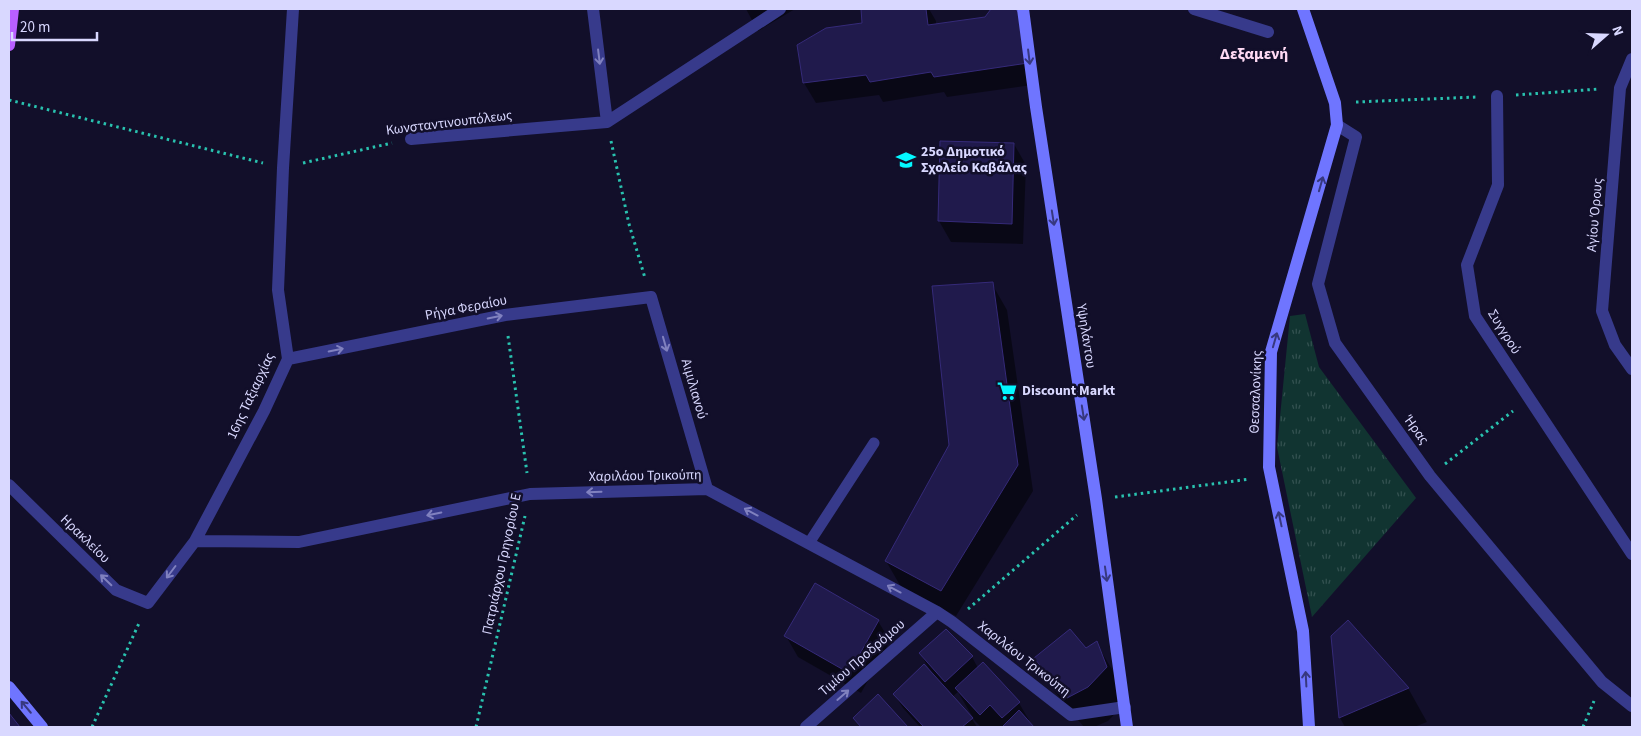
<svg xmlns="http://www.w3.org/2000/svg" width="1641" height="736" font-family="'Source Sans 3',sans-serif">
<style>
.grass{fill:url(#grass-tufts)}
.shadow{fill:#0007}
.building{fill:#201a4c;stroke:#352a79}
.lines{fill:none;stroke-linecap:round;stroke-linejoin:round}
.path{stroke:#29c2af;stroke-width:3;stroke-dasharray:2.5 4;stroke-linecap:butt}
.lane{stroke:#373a8b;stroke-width:11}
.street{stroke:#373a8b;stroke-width:12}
.secondary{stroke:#6f75ff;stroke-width:12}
.primary{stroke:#b85fff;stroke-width:12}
.oneway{stroke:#8081bf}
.oneway2{stroke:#37387f}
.labels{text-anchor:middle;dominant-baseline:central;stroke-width:5;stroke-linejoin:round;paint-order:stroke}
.street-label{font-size:14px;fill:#d9d8ff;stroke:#120f2a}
.poi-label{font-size:14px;font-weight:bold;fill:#d9d8ff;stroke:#120f2a;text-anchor:start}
.quarter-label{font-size:16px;font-weight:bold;fill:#ffdaf4;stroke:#120f2a}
</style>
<defs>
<pattern id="grass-tufts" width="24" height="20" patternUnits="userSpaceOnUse" patternTransform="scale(1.25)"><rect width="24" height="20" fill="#113431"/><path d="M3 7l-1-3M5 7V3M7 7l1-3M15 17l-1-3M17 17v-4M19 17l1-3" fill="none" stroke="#335150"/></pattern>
</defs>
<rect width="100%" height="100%" fill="#120f2a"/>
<path class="grass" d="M 1305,314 L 1319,367 L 1416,498 L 1312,617 L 1277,447 L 1290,316 Z"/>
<path class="shadow" d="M 746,9 L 795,9 L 758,31 Z
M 863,9 L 929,9 L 936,21 L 936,25 L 986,19 L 993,9 L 1013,9 L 1018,13 L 1039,84 L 947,97 L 944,92 L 883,102 L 879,95 L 816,103 L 804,83 L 863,24 L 861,10 Z
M 942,142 L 1014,144 L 1026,165 L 1023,244 L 951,242 L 939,221 Z
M 992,284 L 1007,310 L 1033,491 L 956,616 L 901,587 L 886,561 L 951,445 Z
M 878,621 L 890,641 L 861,693 L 798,657 L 786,636 Z
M 1333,637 L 1408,688 L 1427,722 L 1414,727 L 1345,727 L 1340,718 Z
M 1096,643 L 1116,676 L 1126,702 L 1108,721 L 1094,727 L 1084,727 L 1055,692 L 1035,659 L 1086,650 Z
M 920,653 L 972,657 L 978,668 L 1019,703 L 1033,727 L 981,727 L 975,721 L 958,692 L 952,697 L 972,719 L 977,727 L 920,727 L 903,708 L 894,694 L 931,672 Z
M 878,696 L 906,727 L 860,727 L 854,718 Z"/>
<path class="building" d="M 861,9 L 926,9 L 928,25 L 985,17 L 991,9 L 1015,9 L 1019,13 L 1028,63 L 934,77 L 931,72 L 870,82 L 866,75 L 803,83 L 797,45 L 826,28 L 862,23 Z
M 940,141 L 1014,143 L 1012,224 L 938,221 Z
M 993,282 L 1018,465 L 941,591 L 885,561 L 949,445 L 932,286 Z
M 815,583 L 879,620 L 849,673 L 784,636 Z
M 1348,620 L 1409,688 L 1339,718 L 1331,636 Z
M 946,629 L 973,656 L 945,682 L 919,653 Z
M 1070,629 L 1086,648 L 1097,641 L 1107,667 L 1088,687 L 1067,698 L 1034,658 Z
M 983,662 L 1020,702 L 1002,718 L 990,705 L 980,715 L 955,688 Z
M 924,664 L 973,718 L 962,727 L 924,727 L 893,694 Z
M 878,694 L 908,727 L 861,727 L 853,718 Z
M 1019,710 L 1034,727 L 1002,727 Z
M 9,713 L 20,727 L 9,727 Z"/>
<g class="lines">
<path class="path" d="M 1516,95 L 1599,89
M 9,100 L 263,163
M 1356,102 L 1477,97
M 611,141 L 629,224 L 645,278
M 303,163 L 392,143
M 508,336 L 527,473
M 1445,464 L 1513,411
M 1115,497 L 1250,479
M 968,609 L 1077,515
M 92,727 L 140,621
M 476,727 L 525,516
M 1583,727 L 1594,701"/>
<path class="lane" d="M 809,543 L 874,443"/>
<path class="street" d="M 593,9 L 607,122
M 1194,9 L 1268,32
M 1632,59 L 1620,88 L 1602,311 L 1615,345 L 1632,369
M 1497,96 L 1498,185 L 1467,265 L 1475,316 L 1632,554
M 1337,125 L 1356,137 L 1318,284 L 1335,343 L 1430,476 L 1602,682 L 1632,706
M 411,139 L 607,122 L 780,9
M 288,359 L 505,315 L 651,297 L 707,489
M 9,485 L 116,590 L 148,603 L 195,541 L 264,411 L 288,359 L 278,290 L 283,168 L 293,9
M 195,541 L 299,542 L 530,494 L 707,489 L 937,612 L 952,622 L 1071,715 L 1125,707
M 806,727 L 937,612"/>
<path class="secondary" d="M 1023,9 L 1036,107 L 1096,499 L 1127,727
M 1303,9 L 1335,103 L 1337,125 L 1271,352 L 1269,467 L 1303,631 L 1309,727
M 9,687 L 42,727"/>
<path class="primary" d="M 9,45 L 13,9"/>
</g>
<defs><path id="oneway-shaft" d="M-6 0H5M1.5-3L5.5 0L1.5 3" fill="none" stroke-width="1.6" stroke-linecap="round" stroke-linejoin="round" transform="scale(1.25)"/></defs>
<g class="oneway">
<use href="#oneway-shaft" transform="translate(599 57) rotate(83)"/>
<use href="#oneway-shaft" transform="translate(495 317) rotate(-12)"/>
<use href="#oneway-shaft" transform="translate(665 344) rotate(74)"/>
<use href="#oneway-shaft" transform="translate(336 350) rotate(-12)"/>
<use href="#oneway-shaft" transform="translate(594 492) rotate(178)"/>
<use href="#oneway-shaft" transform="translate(751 512) rotate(-152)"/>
<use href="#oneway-shaft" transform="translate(434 514) rotate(168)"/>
<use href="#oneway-shaft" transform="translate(171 572) rotate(127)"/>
<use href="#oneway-shaft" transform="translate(106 580) rotate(-136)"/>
<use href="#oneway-shaft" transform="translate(894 589) rotate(-152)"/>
<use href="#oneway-shaft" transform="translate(843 695) rotate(-41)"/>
</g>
<g class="oneway2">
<use href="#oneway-shaft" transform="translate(1029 57) rotate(83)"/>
<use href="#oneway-shaft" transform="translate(1321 184) rotate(-74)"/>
<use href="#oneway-shaft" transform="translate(1053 218) rotate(81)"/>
<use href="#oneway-shaft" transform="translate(1275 340) rotate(-74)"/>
<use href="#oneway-shaft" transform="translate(1083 413) rotate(81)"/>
<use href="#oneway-shaft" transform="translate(1280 519) rotate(-102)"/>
<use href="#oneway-shaft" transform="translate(1106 574) rotate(82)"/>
<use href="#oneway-shaft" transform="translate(1306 679) rotate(-93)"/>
<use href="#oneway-shaft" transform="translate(26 707) rotate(-130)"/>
</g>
<defs>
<symbol id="school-bare" viewBox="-9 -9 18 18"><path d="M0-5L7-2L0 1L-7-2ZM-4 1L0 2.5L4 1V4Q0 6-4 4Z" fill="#04f7ff" stroke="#120f2a" stroke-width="2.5" paint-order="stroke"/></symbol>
<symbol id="supermarket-bare" viewBox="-9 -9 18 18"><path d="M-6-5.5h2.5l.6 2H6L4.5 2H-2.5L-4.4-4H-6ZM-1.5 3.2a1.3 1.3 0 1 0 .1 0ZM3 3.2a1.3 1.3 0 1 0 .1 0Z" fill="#04f7ff" stroke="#120f2a" stroke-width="2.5" paint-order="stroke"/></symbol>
</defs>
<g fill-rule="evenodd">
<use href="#school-bare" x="892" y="146" width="28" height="28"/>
<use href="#supermarket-bare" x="993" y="377" width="28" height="28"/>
</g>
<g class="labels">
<g class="street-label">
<text transform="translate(449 123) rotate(-7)">Κωνσταντινουπόλεως</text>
<text transform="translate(1595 215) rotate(-85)">Αγίου Όρους</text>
<text transform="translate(466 308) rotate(-11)">Ρήγα Φεραίου</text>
<text transform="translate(1504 332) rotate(58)">Συγγρού</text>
<text transform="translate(1086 336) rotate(81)">Υψηλάντου</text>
<text transform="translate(694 389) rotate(74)">Αιμιλιανού</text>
<text transform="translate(1256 392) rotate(-88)">Θεσσαλονίκης</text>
<text transform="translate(251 396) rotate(-65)">16ης Ταξιαρχίας</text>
<text transform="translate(1416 430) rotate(54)">Ήρας</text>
<text transform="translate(645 476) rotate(-1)">Χαριλάου Τρικούπη</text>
<text transform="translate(85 539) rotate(44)">Ηρακλείου</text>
<text transform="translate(502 564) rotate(-78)">Πατριάρχου Γρηγορίου Ε</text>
<text transform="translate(862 658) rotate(-41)">Τιμίου Προδρόμου</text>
<text transform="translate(1024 659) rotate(38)">Χαριλάου Τρικούπη</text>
</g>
<g class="poi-label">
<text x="921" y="152">25ο Δημοτικό<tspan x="921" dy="16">Σχολείο Καβάλας</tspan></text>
<text x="1022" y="391">Discount Markt</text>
</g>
<g class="quarter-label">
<text x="1254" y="54">Δεξαμενή</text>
</g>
</g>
<rect width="1641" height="736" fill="none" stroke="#d9d8ff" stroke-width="20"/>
<g transform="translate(1606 35) rotate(70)" stroke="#120f2a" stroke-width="4" paint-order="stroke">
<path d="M0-4L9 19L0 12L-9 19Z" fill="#d9d8ff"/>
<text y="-8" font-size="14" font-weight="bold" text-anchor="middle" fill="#d9d8ff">N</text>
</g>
<path d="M12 32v8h85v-8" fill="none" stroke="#d9d8ff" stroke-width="2.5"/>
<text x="20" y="32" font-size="15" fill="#d9d8ff" stroke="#120f2a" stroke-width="4" paint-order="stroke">20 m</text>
</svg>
